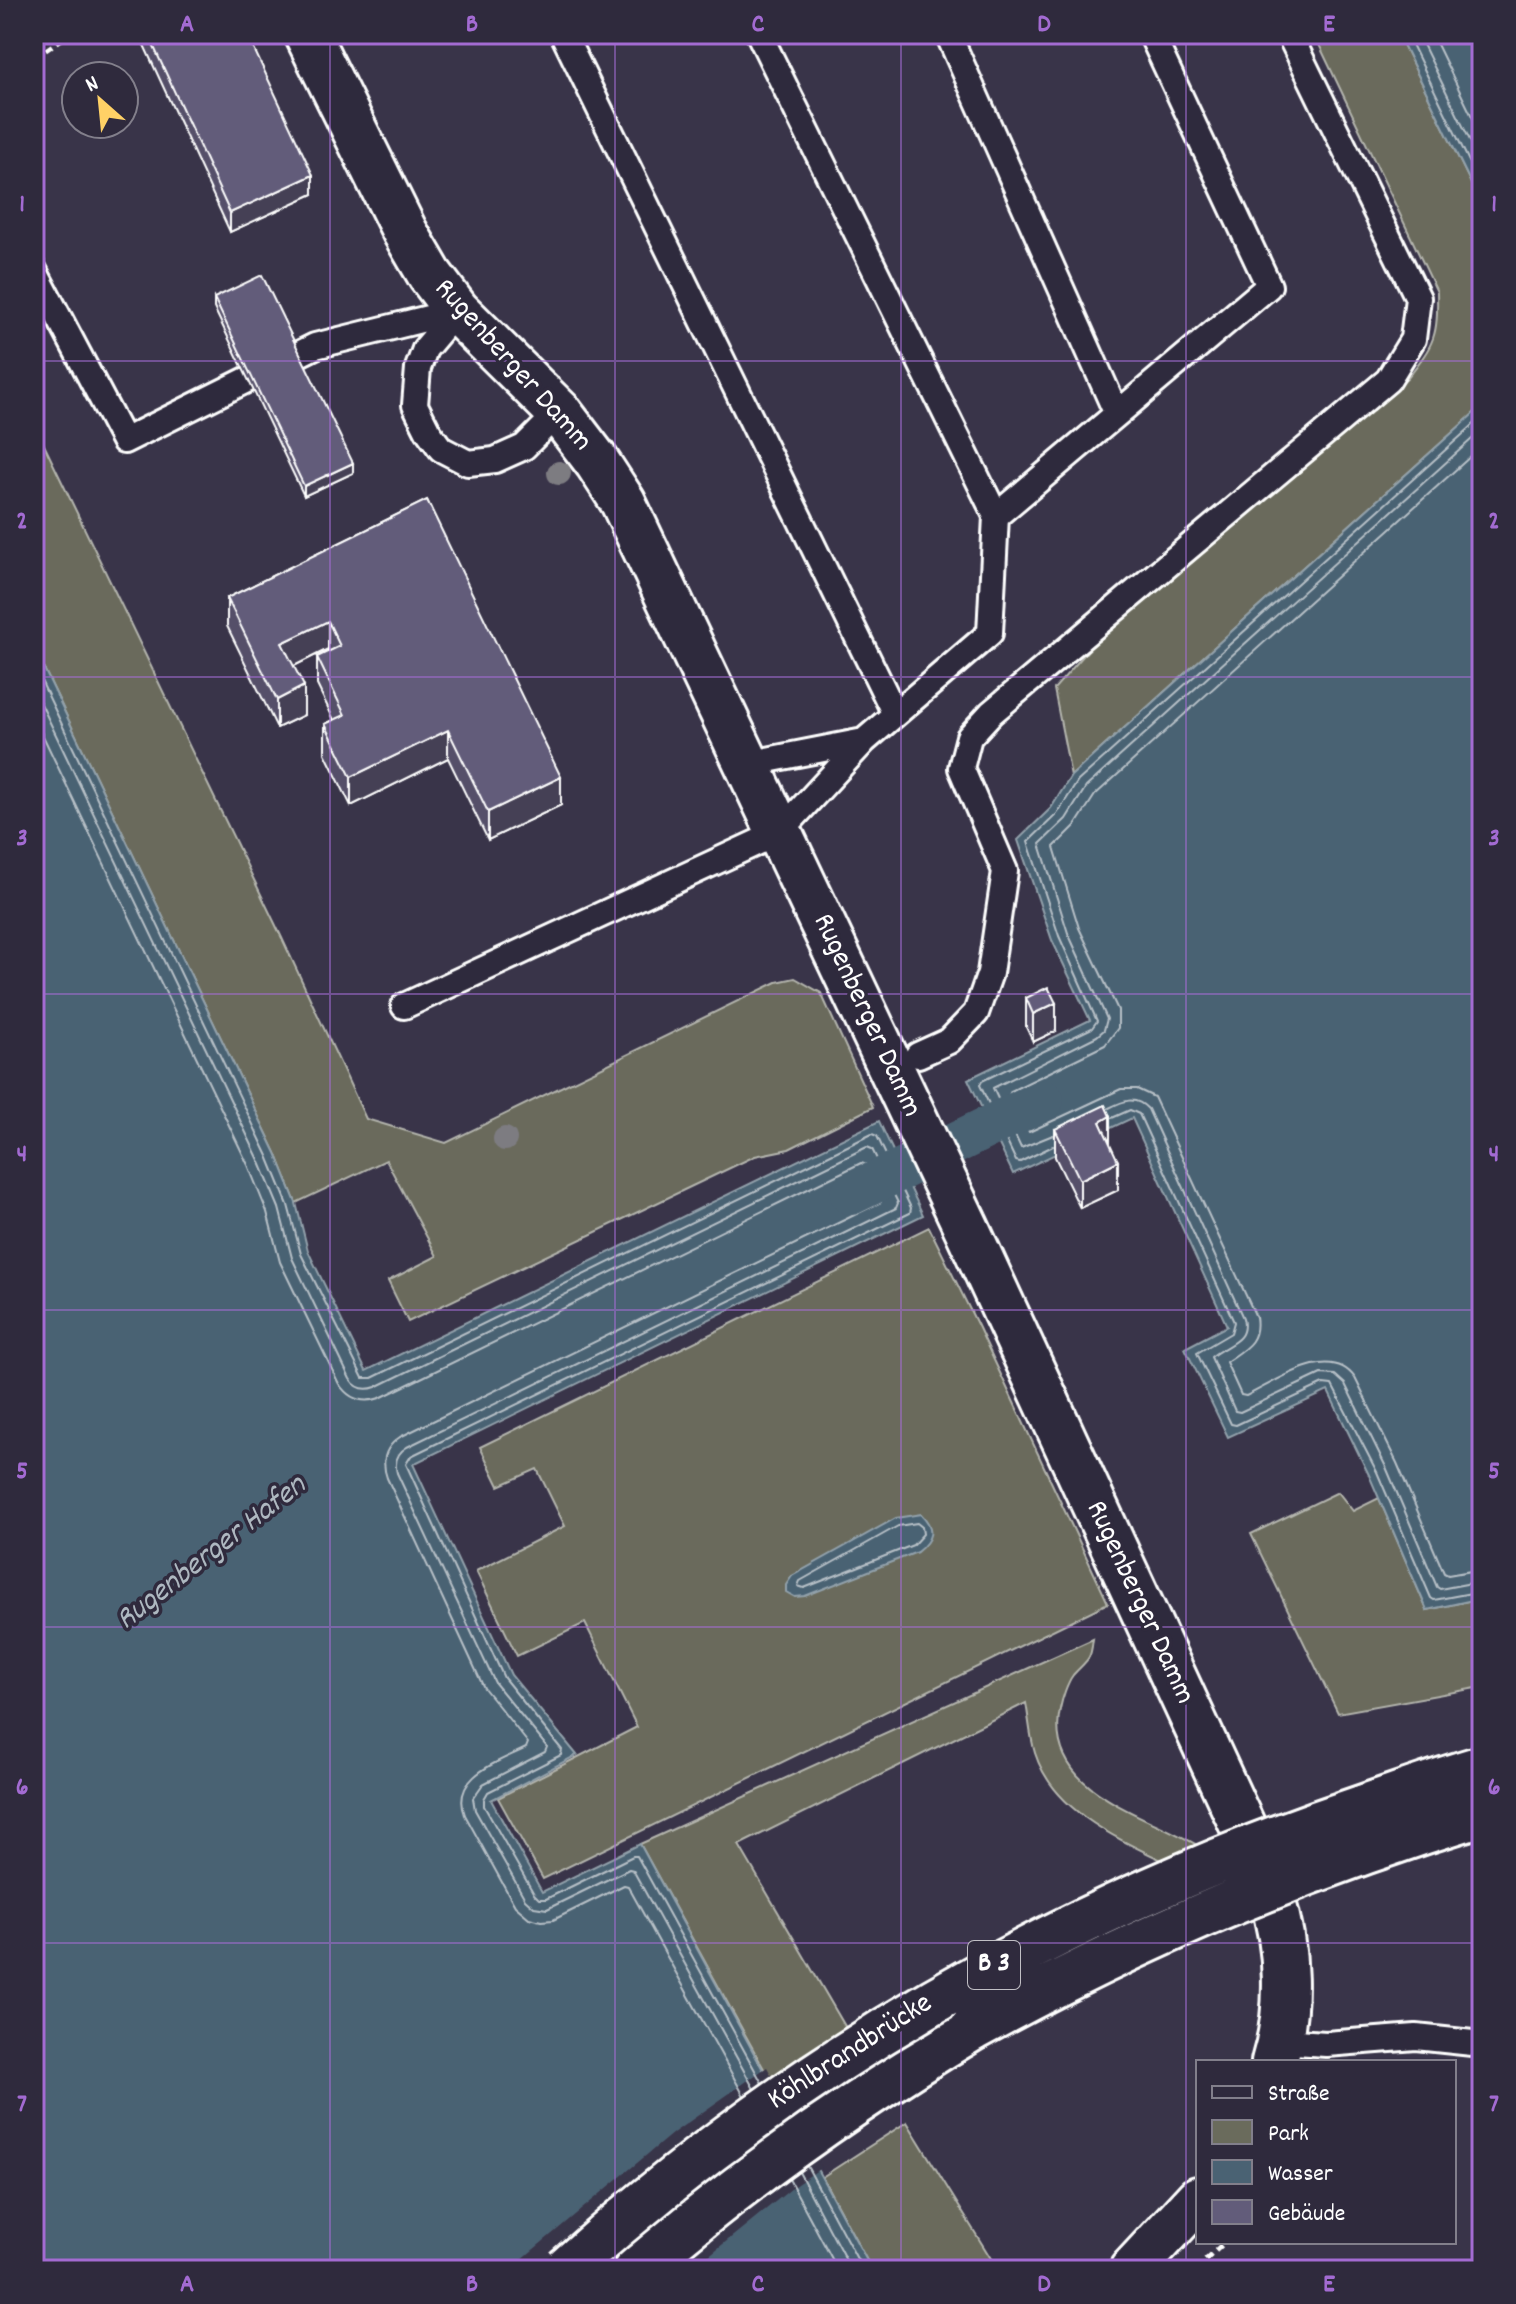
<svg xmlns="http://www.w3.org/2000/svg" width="1516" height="2304" font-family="Dekko,sans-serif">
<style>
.green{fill:#6a6b5c;stroke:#b4b5ae;stroke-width:2}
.water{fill:#4a6273;stroke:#92a1ab;stroke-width:2}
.pier{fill:#393449}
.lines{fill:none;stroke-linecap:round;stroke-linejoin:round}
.shore{stroke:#b7c0c7;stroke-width:2}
.canal{stroke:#4a6273;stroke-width:42}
.service-casing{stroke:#fff;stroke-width:30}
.minor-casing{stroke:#fff;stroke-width:50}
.primary-casing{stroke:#fff;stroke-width:50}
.path{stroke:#fff;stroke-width:5;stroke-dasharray:8 6;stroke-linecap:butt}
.service{stroke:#2f2a3d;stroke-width:24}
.minor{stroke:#2f2a3d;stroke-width:44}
.primary{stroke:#2f2a3d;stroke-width:44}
.primary-bridge-casing{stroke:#fff;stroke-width:50;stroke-linecap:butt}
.primary-bridge{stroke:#2f2a3d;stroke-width:44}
.tree{fill:#7d7b81}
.wall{fill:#544f69;stroke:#fff;stroke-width:2}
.shaded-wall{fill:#454055;stroke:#fff;stroke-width:2}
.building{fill:#625c7a;stroke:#fff;stroke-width:2}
.grid{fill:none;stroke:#a36bd2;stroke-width:2;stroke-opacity:0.55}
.labels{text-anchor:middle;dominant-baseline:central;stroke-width:7;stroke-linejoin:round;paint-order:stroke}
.shield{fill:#2f2a3d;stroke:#c1bfc5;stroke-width:2}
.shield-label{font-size:28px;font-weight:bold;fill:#fff}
.street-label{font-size:30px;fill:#fff;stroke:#2f2a3d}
.water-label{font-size:32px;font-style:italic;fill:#aeb8c0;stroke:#2f2a3d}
.neatline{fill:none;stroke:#a36bd2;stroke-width:3}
.grid-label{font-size:26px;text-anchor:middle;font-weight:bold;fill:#a36bd2}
</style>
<rect width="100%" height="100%" fill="#393449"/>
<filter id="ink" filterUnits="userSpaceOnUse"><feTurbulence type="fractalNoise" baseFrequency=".0125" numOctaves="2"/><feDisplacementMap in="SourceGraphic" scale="16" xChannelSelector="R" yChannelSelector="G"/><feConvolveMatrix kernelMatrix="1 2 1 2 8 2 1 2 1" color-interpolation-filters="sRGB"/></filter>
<g filter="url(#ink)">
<path class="green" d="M 1314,34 L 1398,34 L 1482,206 L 1482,406 L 1071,776 L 1054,689 L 1098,639 L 1408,377 C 1435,343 1438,336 1437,292 Z
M 34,424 L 281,936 L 366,1119 L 446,1143 L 777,982 L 795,978 L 821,993 L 873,1107 L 789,1149 L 755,1156 L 408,1322 L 388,1281 L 437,1256 L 386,1160 L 296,1203 L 276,1153 L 34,648 Z
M 929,1227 L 978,1326 L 1108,1603 L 543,1879 L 498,1798 L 637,1727 L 585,1623 L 517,1656 L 476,1571 L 565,1526 L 537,1469 L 499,1486 L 480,1447 Z
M 1338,1492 L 1353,1511 L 1379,1498 L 1427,1610 L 1482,1598 L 1482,1687 L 1338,1713 L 1251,1534 Z
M 1093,1639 C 1092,1644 1092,1652 1089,1657 C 1086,1663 1078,1669 1073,1675 C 1067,1683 1062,1699 1060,1709 C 1042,1798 1159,1815 1211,1854 L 1182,1870 C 1128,1843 1055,1816 1035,1753 C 1030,1737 1029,1719 1026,1703 L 739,1845 L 846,2028 L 769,2078 L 640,1844 Z
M 907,2122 L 998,2270 L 872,2270 L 822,2177 Z"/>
<path class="water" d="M 1398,34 L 1482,34 L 1482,206 Z
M 1482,406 L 1482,1598 L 1427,1610 L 1369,1475 L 1328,1391 L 1228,1437 L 1185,1348 L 1227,1326 L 1132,1118 L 1013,1174 L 968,1079 L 1090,1020 L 1052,940 L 1018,840 L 1051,808 L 1071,776 Z
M 34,648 L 276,1153 L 296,1203 L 308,1251 L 366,1371 L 879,1121 L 923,1215 L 413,1464 L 511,1675 L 577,1755 L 491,1800 L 542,1892 L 640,1844 L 872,2270 L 34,2270 Z
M 921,1514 C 936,1529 932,1540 917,1552 L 805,1596 L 795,1597 L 786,1592 L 786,1585 L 792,1576 L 896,1518 Z"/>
<path class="pier" d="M 767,2067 L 821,2168 L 797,2184 L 691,2270 L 509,2270 L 673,2133 Z"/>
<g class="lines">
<path class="shore" d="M 1407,34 L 1482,188
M 1418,34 L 1482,165
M 1432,34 L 1482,137
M 1482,446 L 1095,795 L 1075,826 L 1054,847 L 1079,928 L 1118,1010 L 1118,1028 L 1105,1045 L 1011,1091 L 1009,1095 L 1029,1132 L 1121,1089 L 1137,1089 L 1154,1097 L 1256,1317 C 1260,1343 1244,1349 1226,1362 L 1241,1395 L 1246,1396 C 1276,1382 1330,1342 1355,1378 L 1397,1463 L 1444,1573 L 1448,1575 L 1482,1569
M 34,666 L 268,1156 L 288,1205 L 301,1254 L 363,1378 L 372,1378 L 872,1134 L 877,1136 L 911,1208 L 910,1213 L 411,1456 L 406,1464 L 504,1678 L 562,1750 L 561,1755 L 488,1792 L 484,1799 L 484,1806 L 534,1894 L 539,1899 L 546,1899 L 633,1856 L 637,1856 L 762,2083
M 34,689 L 259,1160 L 279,1208 L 292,1258 L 350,1379 C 356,1388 365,1391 376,1387 L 867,1147 L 872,1149 L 898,1203 L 896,1208 L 407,1447 C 397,1453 394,1462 397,1473 L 495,1683 L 547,1747 L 545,1752 L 483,1784 L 473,1798 L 475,1810 L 525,1899 L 534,1907 L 547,1909 L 629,1869 L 633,1870 L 754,2089
M 34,717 L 248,1165 L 267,1212 L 280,1262 L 339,1384 C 349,1399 363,1404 380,1398 L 861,1163 L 867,1165 L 882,1198 L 881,1202 L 400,1437 C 385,1447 381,1461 387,1478 L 484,1688 L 528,1743 L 526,1748 C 499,1762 450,1776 465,1815 L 515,1906 L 529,1918 L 541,1921 L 553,1920 L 624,1885 L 628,1886 L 744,2096
M 1109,1108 C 1123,1101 1135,1095 1148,1109 L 1243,1318 C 1249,1343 1225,1344 1211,1357 L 1235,1411 L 1240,1412 L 1321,1374 L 1335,1375 L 1345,1384 L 1386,1467 L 1437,1587 L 1440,1589 L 1482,1581
M 1112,1118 L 1130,1110 L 1139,1114 L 1234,1322 L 1231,1333 L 1197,1353 L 1231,1424 L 1236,1425 L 1323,1384 L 1332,1385 L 1377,1472 L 1431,1598 L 1434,1600 L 1482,1591
M 1053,1135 L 1021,1148 L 993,1088 L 1097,1036 L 1104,1030 L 1107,1019 L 1068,933 L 1040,844 L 1066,819 L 1086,787 L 1482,430
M 1053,1146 L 1020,1162 L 1016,1161 L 980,1085 L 982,1081 L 1092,1028 L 1097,1021 L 1059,936 L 1028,842 L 1057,814 L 1078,781 L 1482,417
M 917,1523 L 922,1527 L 923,1534 L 913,1545 L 804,1588 L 798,1586 L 800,1581 L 898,1526 Z
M 807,2166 L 863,2270
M 799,2172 L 851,2270
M 789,2179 L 838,2270"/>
<path class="canal" d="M 851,1194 L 1043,1100"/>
<defs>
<path id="service" d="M 563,34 L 895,714
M 759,34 L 996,516
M 948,34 L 1117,414
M 34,270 L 124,441 L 315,346 L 457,311
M 457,311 L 425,349 L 418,368 L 415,405 L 428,431 L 441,449 L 468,463 L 495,460 L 524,447 L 559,412
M 747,764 L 864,741
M 404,1006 L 780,832 L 864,741 L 990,633 L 996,516 L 1269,286 L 1151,34
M 918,1055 L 949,1041 L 976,1013 L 990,973 L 1005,871 L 961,768 L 969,737 L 991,713 L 1388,380 L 1413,339 L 1418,298 L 1289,34
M 1280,2041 L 1326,2044 L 1416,2037 L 1482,2044"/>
<path id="minor" d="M 307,34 L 405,232 L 430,275 L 457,311 L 559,412 L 597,462 L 623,502 L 967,1229 L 1248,1838 C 1255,1857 1265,1876 1271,1896 C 1288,1947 1290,2010 1274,2062
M 1132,2270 L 1198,2199"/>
<path id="primary" d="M 636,2270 C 742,2179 853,2100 973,2028"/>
</defs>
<use href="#service" class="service-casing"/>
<use href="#minor" class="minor-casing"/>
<use href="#primary" class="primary-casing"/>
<path class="path" d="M 34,58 L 69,34
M 1195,2270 L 1225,2242"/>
<use href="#service" class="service"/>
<use href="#minor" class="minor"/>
<use href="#primary" class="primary"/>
<defs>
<path id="primary-bridge" d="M 973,2028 C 1135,1939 1304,1867 1482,1813
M 566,2270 C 801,2058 1067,1906 1367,1806 C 1405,1793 1443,1779 1482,1768"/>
</defs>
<use href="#primary-bridge" class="primary-bridge-casing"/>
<use href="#primary-bridge" class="primary-bridge"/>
</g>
<g class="tree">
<circle cx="559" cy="473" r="12"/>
<circle cx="505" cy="1139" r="12"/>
</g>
<path class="wall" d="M 144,34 L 247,34 L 313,194 L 230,232 L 144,45 Z
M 214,298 L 353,473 L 304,496 L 214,308 Z
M 427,500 L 561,805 L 488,840 L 448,758 L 351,806 L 325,753 L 325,724 L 334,720 L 317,685 L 317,657 L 329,651 L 328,649 L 294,666 L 304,715 L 277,728 L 227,626 L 227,598 Z
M 1026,998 L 1056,1031 L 1033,1042 L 1026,1027 Z
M 1055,1129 L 1110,1145 L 1118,1190 L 1080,1208 L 1055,1157 Z"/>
<path class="shaded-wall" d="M 313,175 L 313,194 L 230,232 L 230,213 Z
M 353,463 L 353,473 L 304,496 L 304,486 Z
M 328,621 L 328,649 L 282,672 L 282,643 Z
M 304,686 L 304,715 L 277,728 L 277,700 Z
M 448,730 L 448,758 L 351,806 L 351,777 Z
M 561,777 L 561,805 L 488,840 L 488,812 Z
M 1056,1003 L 1056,1031 L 1033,1042 L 1033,1014 Z
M 1110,1116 L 1110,1145 L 1100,1122 Z
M 1118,1161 L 1118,1190 L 1080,1208 L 1080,1180 Z"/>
<path class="building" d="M 148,34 L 247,34 L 313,175 L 230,213 Z
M 262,275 L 353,463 L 304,486 L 214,298 Z
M 427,500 L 561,777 L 488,812 L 448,730 L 351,777 L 325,724 L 345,715 L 317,657 L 340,646 L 328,621 L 282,643 L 304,686 L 277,700 L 227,598 Z
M 1048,987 L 1056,1003 L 1033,1014 L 1026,998 Z
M 1105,1105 L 1110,1116 L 1100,1122 L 1118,1161 L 1080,1180 L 1055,1129 Z"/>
</g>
<path class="grid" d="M 330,34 L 330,2270M 615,34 L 615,2270M 901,34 L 901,2270M 1186,34 L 1186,2270M 34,361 L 1482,361M 34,677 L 1482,677M 34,994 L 1482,994M 34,1310 L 1482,1310M 34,1627 L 1482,1627M 34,1943 L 1482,1943"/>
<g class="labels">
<rect class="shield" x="968" y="1941" width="52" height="48" rx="6"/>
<g class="shield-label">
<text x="994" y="1965">B 3</text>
</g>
<g class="street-label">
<text transform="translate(512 366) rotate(48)">Rugenberger Damm</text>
<text transform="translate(866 1016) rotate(65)">Rugenberger Damm</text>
<text transform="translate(1139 1603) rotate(65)">Rugenberger Damm</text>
<text transform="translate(851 2053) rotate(-33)">Köhlbrandbrücke</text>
</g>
<g class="water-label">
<text transform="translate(212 1554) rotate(-38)">Rugenberger Hafen</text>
</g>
</g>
<rect width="1516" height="2304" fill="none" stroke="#2f2a3d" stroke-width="88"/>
<rect x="1196" y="2060" width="260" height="184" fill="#2f2a3d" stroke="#827f8b" stroke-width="2"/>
<rect x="1212" y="2086" width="40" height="12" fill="#2f2a3d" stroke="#827f8b" stroke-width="2"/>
<text x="1268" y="2100" font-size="24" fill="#ffffff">Straße</text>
<rect x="1212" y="2120" width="40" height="24" fill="#6a6b5c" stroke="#827f8b" stroke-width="2"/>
<text x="1268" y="2140" font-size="24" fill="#ffffff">Park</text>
<rect x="1212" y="2160" width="40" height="24" fill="#4a6273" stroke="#827f8b" stroke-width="2"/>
<text x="1268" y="2180" font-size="24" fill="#ffffff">Wasser</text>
<rect x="1212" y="2200" width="40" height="24" fill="#625c7a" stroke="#827f8b" stroke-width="2"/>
<text x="1268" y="2220" font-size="24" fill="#ffffff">Gebäude</text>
<g transform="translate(100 100) rotate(333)"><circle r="38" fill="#2f2a3d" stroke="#827f8b" stroke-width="2"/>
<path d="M0-6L14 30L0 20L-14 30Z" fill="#ffd166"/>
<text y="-12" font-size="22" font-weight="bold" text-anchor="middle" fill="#ffffff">N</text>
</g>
<rect x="44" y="44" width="1428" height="2216" class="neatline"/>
<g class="grid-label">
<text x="187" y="31">A</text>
<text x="472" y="31">B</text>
<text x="758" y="31">C</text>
<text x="1044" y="31">D</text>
<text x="1329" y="31">E</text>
<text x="22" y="211">1</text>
<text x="1494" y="211">1</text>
<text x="22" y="528">2</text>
<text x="1494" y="528">2</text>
<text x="22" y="845">3</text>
<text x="1494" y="845">3</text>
<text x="22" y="1161">4</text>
<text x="1494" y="1161">4</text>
<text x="22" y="1478">5</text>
<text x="1494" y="1478">5</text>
<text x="22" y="1794">6</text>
<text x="1494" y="1794">6</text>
<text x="22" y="2111">7</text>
<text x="1494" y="2111">7</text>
<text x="187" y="2291">A</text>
<text x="472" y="2291">B</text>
<text x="758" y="2291">C</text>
<text x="1044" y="2291">D</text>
<text x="1329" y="2291">E</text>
</g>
</svg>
